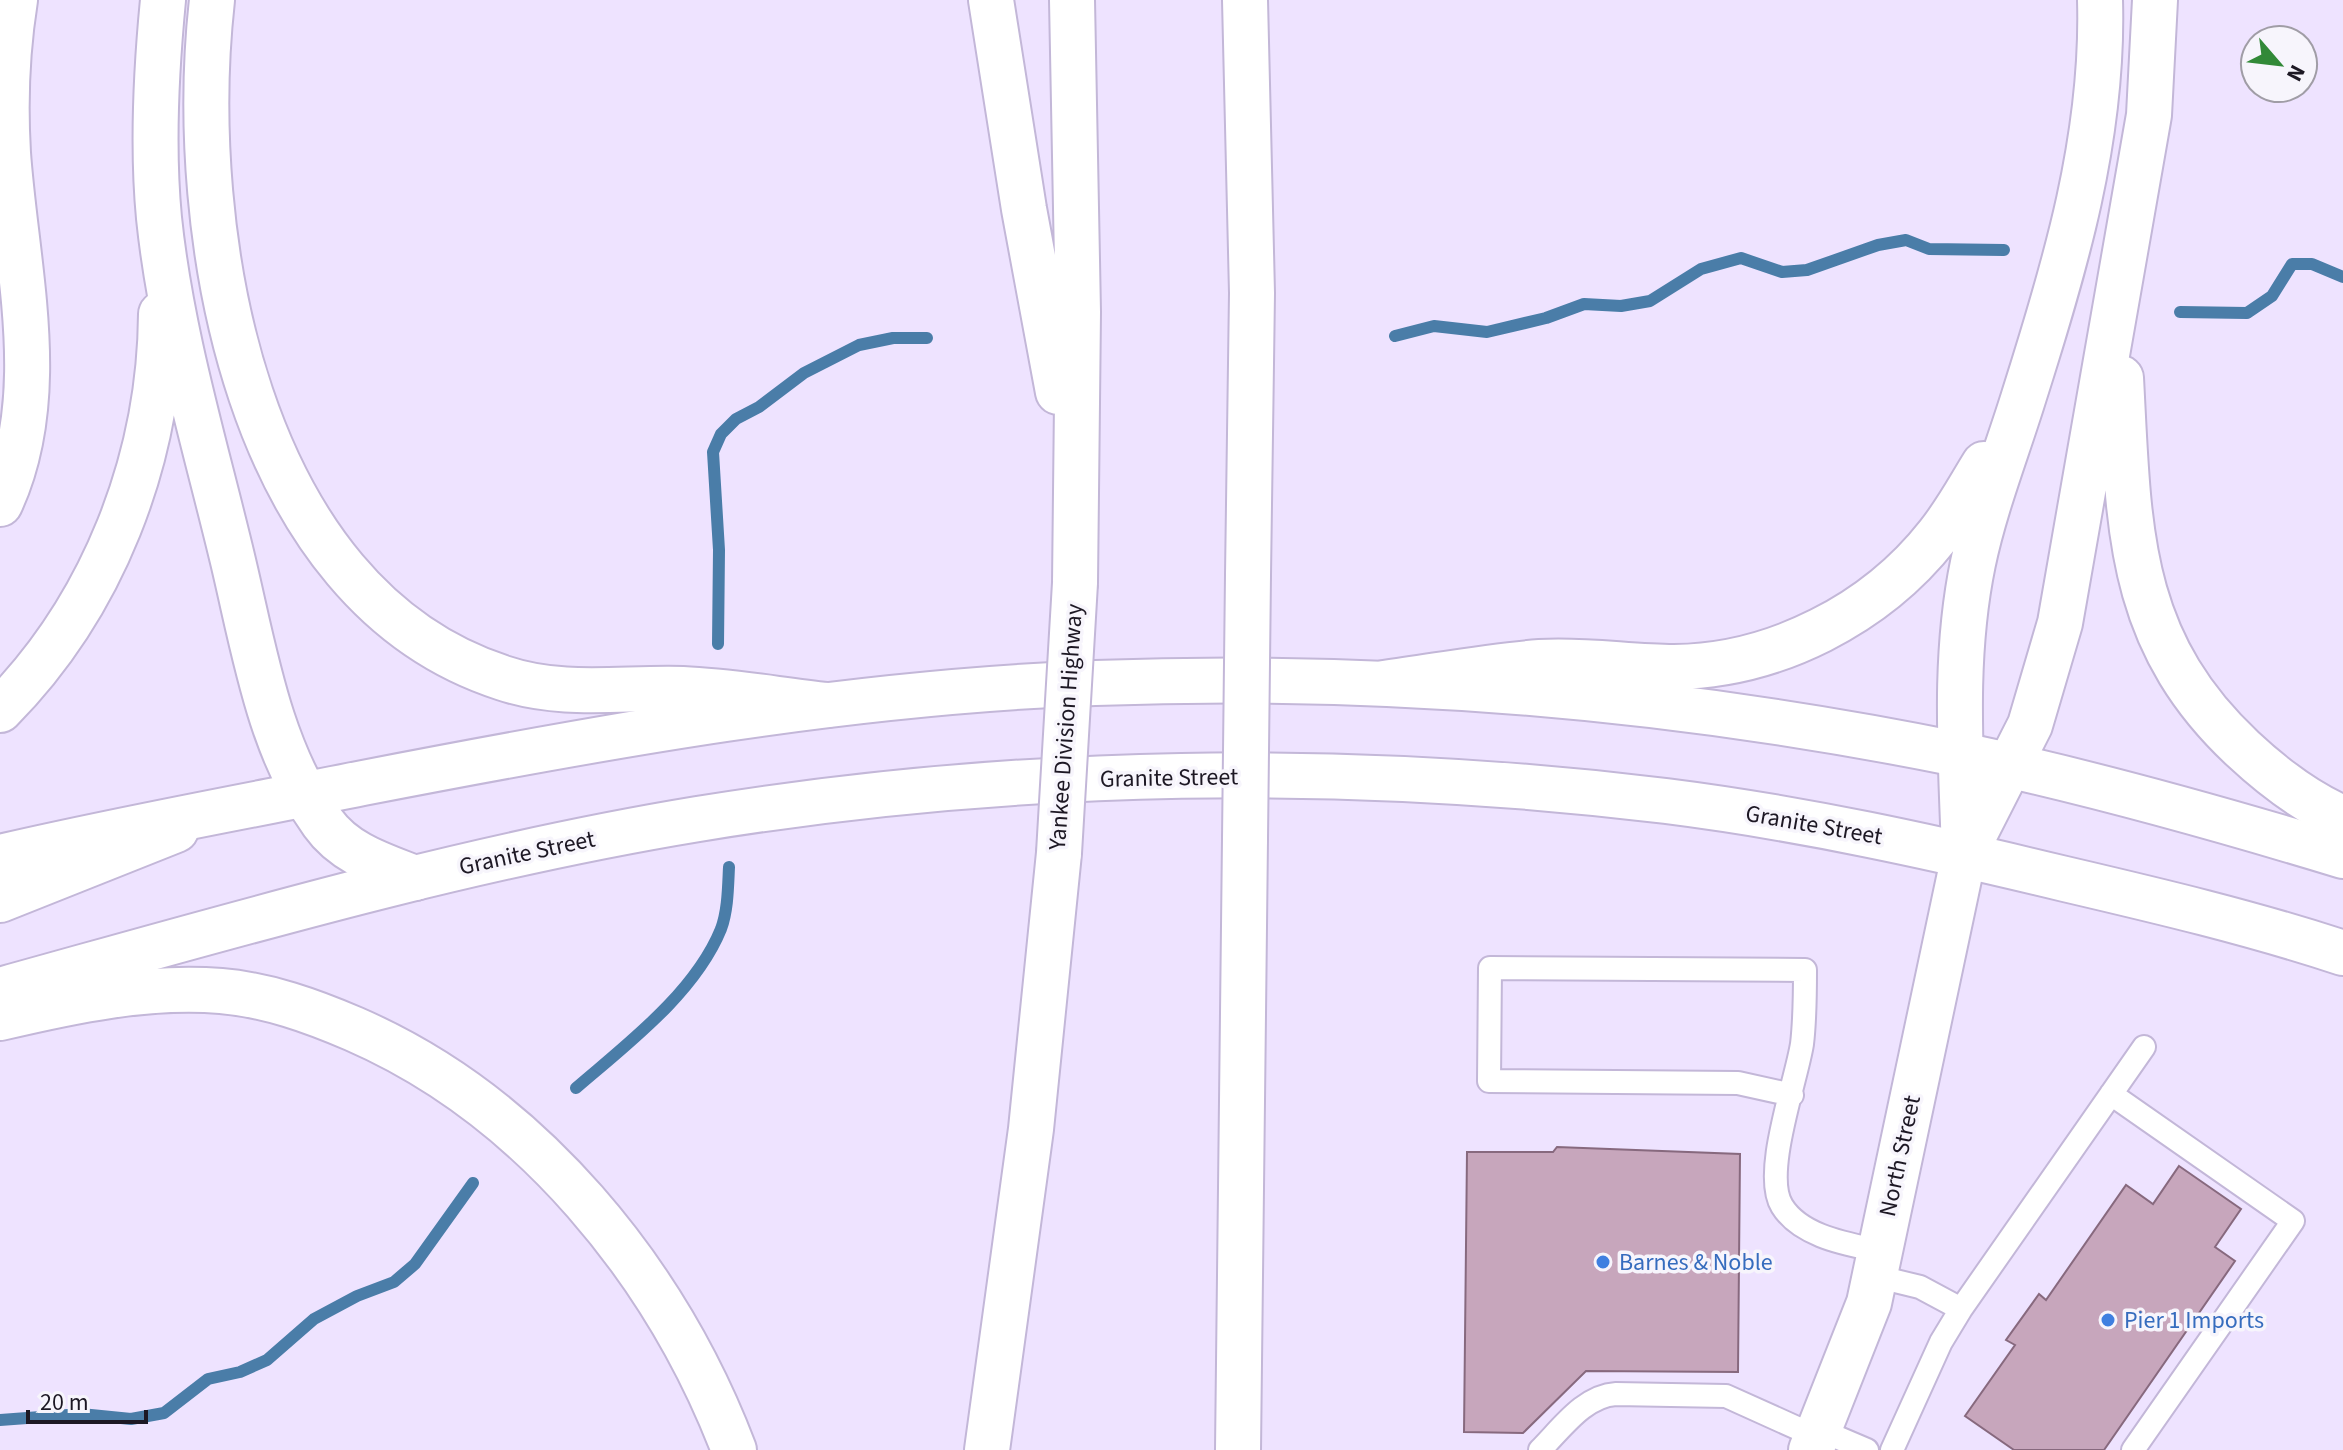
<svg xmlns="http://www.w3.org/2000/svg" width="2343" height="1450" font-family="'Source Sans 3',sans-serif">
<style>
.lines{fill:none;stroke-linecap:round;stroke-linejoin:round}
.stream{stroke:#4a7da8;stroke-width:12}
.building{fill:#c7a6bc;stroke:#87697e;stroke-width:2}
.service-casing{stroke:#c3b7d8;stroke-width:26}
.minor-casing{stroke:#c3b7d8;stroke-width:48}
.tertiary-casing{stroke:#c3b7d8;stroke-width:48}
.secondary-casing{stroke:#c3b7d8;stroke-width:48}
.motorway-casing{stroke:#c3b7d8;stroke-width:48}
.service{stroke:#fff;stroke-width:22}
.minor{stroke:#fff;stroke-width:44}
.tertiary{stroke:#fff;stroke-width:44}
.secondary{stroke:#fff;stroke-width:44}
.motorway{stroke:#fff;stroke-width:44}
.motorway-bridge-casing{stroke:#c3b7d8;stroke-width:48;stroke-linecap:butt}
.motorway-bridge{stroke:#fff;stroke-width:44}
.shop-dot{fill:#3f7fe0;stroke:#f7f5fc;stroke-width:3}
.labels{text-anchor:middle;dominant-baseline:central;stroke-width:7;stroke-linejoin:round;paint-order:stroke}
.street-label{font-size:24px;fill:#1d1824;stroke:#f7f5fc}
.shop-label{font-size:24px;fill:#366cbe;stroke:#f7f5fc;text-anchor:start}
</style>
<rect width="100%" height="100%" fill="#eee3ff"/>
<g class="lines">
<path class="stream" d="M 2180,312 L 2247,313 L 2272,296 L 2292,264 L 2312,264 L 2343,277
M 1395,336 L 1434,326 L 1487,332 L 1546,318 L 1584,304 L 1621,306 L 1650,301 L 1701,269 L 1741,258 L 1782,272 L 1807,270 L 1878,245 L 1906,240 L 1929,249 L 2004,250
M 718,644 L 719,550 L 713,452 L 721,434 L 736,419 L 759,407 L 804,373 L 859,345 L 893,338 L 927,338
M 576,1088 C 627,1044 695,993 721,929 C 728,910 728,887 729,867
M 0,1420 L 81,1414 L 131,1419 L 164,1413 L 208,1379 L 240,1372 L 267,1360 L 314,1319 L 357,1296 L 394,1282 L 415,1264 L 473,1183"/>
</g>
<path class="building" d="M 1557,1147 L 1740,1154 L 1738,1372 L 1586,1371 L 1523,1433 L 1464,1432 L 1467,1152 L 1553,1152 Z
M 2179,1166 L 2241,1209 L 2215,1247 L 2235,1261 L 2104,1450 L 2014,1450 L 1965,1416 L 2015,1345 L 2006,1340 L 2039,1294 L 2046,1300 L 2126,1185 L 2153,1204 Z"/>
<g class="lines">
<defs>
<path id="service" d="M 2111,1094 L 2293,1221 L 2133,1450
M 1792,1095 L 1738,1083 L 1489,1081 L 1490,968 L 1805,970 C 1805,995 1805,1019 1802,1044 C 1796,1082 1762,1174 1782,1206 C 1801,1237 1848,1244 1880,1251
M 1875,1276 L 1920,1287 L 1961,1309
M 1820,1430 L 1867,1450
M 1540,1450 C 1562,1428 1584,1396 1616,1394 L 1726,1396 L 1817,1437
M 1892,1450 L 1941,1342 L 1961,1309 L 2144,1047"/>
<path id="minor" d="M 1811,1450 L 1869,1303 L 1964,855"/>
<path id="tertiary" d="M 0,504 C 51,395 16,267 8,153 C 5,102 7,50 15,0
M 0,900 L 176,830"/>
<path id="secondary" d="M 0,857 C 120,829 242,807 363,783 C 605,736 848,692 1095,683 C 1386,672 1678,697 1962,755 C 2090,782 2218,818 2343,856
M 0,990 C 231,926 461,858 698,819 C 1016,767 1346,762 1666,801 C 1801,818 1933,847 2065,879 C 2159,901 2252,923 2343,953"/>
<path id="motorway" d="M 163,0 C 156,72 152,145 159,218 C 171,334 206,448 233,561 C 254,649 269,748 323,823 C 345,854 382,865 415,878
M 212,0 C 186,232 245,595 503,678 C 562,698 622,687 683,689 C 731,691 780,700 827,705
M 991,0 L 1024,209 L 1058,392
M 1072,0 L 1078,312 L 1075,583
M 1245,0 L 1252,293 L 1248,575
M 2121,378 C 2129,526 2126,640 2243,749 C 2273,777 2305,802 2343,818
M 1384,683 C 1436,676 1488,666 1540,662 C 1585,659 1630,667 1674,667 C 1775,666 1876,614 1938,535 C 1956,513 1969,488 1984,464
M 0,710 C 103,606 160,460 161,314
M 1964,852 C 1961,755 1953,659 1973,563 C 1985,506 2007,451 2024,396 C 2065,267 2104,137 2100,0
M 1964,855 L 2030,725 L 2060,623 L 2149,115 L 2155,0
M 0,1018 C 72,1001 147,985 221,991 C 268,995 312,1011 354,1029 C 531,1106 666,1272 734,1450
M 987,1450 L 1031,1129 L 1059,853
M 1238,1450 L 1245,839"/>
</defs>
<use href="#service" class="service-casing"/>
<use href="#minor" class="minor-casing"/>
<use href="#tertiary" class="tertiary-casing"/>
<use href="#secondary" class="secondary-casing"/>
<use href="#motorway" class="motorway-casing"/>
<use href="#service" class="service"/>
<use href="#minor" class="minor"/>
<use href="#tertiary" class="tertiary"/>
<use href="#secondary" class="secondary"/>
<use href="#motorway" class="motorway"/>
<defs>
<path id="motorway-bridge" d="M 1245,839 L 1248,575
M 1059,853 L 1075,583"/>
</defs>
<use href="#motorway-bridge" class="motorway-bridge-casing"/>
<use href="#motorway-bridge" class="motorway-bridge"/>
</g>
<g class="shop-dot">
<circle cx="1603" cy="1262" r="8"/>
<circle cx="2108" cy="1320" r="8"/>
</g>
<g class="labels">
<g class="street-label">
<text transform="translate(1066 727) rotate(-86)">Yankee Division Highway</text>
<text transform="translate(1169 778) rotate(-1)">Granite Street</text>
<text transform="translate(1814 825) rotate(10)">Granite Street</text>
<text transform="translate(527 853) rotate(-12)">Granite Street</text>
<text transform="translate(1900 1156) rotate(-78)">North Street</text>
</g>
<g class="shop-label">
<text x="1619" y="1262">Barnes &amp; Noble</text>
<text x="2124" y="1320">Pier 1 Imports</text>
</g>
</g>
<g transform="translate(2279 64) rotate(118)"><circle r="38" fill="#f7f5fc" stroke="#a09da6" stroke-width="2"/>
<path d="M0-6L14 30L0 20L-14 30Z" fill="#328938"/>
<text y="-12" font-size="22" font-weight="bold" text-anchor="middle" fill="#1d1824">N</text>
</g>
<path d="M28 1410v12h118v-12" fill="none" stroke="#1d1824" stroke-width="4"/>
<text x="40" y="1410" font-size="24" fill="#1d1824" stroke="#f7f5fc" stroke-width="6" paint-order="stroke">20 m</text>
</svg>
